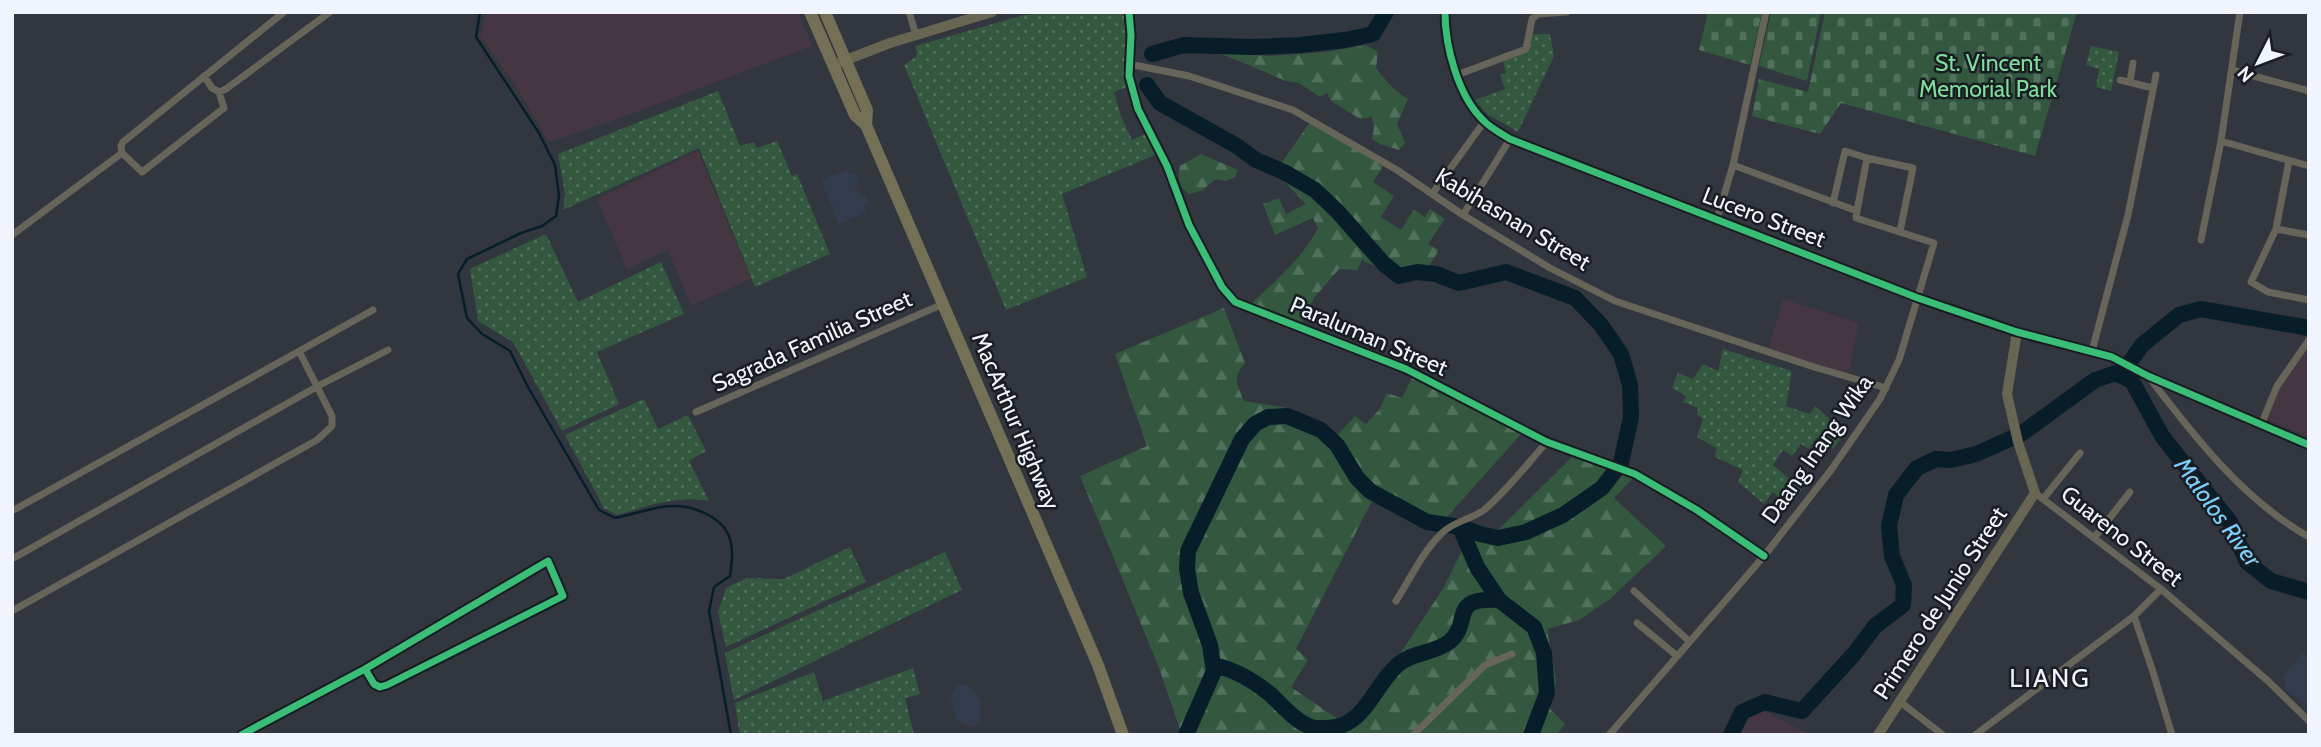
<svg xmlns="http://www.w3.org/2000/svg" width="2321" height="747" font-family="Cabin,sans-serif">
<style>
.commercial{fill:#453741}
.education{fill:#443742}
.built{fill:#333c4e}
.grass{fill:url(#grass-dots)}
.forest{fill:url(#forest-firs)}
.cemetery{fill:url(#cemetery-stones)}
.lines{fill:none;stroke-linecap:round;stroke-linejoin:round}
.stream{stroke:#071e2a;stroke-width:2.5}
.river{stroke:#071e2a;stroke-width:16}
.street{stroke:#676559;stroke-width:7}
.secondary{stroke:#686653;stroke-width:10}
.highway{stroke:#737056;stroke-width:12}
.cycleway-casing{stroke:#191d23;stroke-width:11}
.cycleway{stroke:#3abd76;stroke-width:7}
.labels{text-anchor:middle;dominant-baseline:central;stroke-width:5;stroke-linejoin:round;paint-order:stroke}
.park-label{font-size:23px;fill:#80de9c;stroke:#191d23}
.street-label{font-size:23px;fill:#eff4fd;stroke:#191d23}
.water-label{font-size:24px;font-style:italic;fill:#7bcffc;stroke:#191d23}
.quarter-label{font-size:26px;letter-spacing:2px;fill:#eff4fd;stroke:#191d23}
</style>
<defs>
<pattern id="grass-dots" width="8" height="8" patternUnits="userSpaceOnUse" patternTransform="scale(1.75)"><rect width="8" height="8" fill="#33583f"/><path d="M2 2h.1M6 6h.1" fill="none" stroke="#51715c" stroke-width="1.8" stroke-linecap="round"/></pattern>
<pattern id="forest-firs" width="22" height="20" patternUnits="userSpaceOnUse" patternTransform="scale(1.75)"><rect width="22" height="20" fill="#33583f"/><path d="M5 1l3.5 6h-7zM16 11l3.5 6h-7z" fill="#51715c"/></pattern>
<pattern id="cemetery-stones" width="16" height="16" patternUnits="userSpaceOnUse" patternTransform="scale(1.75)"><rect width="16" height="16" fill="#33583f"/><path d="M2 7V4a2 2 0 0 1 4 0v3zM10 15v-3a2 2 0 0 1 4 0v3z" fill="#51715c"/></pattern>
</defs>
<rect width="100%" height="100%" fill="#32363e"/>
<path class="commercial" d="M 486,12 L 798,12 L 812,46 L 612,121 L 549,142 L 517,88 L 480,36 Z
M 698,151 L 751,279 L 691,306 L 668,250 L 627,269 L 597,199 Z
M 2309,334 L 2309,437 L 2263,418 L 2297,348 Z"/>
<path class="education" d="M 1783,299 L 1859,323 L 1848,375 L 1768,350 Z
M 1761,709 L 1806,733 L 1807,735 L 1734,735 L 1745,716 Z"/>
<path class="built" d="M 848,169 L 850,174 L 855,173 L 859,181 L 855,183 L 860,196 L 865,195 L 869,204 L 864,206 L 867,212 L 839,224 L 821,180 Z
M 2301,653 L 2309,658 L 2309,702 L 2307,705 L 2283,688 L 2287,683 L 2282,679 Z
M 961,684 L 970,687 L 980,700 L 981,717 L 979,721 L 973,727 L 956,720 L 956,714 L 950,697 L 957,686 Z"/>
<path class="grass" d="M 1056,12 L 1125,12 L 1127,87 L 1114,92 L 1121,116 L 1132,140 L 1151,131 L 1162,152 L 1062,194 L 1087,277 L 1006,310 L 904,65 L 916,57 L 917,53 L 915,46 L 1024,15 Z
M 1532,34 L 1550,34 L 1554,56 L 1518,132 L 1487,114 L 1475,100 L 1505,89 L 1500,75 L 1506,73 L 1501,54 L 1528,49 Z
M 2091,46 L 2119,52 L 2111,91 L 2096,87 L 2099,69 L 2086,65 Z
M 718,91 L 740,146 L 754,142 L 757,148 L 777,141 L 792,176 L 797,174 L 830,254 L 755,287 L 699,148 L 563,210 L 565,194 L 558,154 Z
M 546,234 L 578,302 L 661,262 L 684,314 L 597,352 L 619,404 L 562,431 L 513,342 L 478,321 L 470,269 Z
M 1723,349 L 1792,371 L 1786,406 L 1810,414 L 1815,406 L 1829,418 L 1828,424 L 1843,436 L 1833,449 L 1817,437 L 1809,449 L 1801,444 L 1792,456 L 1783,450 L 1773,465 L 1802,490 L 1789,506 L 1773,492 L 1764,504 L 1738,482 L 1743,470 L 1715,457 L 1716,448 L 1697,437 L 1703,419 L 1697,415 L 1698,408 L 1683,402 L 1686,396 L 1672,388 L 1678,373 L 1693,379 L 1703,364 L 1718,371 Z
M 644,399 L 658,429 L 688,415 L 706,451 L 689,461 L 709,501 C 676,495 649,506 617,515 L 604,508 L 565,435 Z
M 850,547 L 866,582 L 726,647 L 718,612 L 726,588 L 747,578 L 784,579 Z
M 945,552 L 962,590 L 734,700 L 725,653 Z
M 913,668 L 920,694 L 905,698 L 914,735 L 740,735 L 735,703 L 814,672 L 823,701 Z"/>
<path class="forest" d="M 1366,45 L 1378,52 L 1376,68 C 1386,81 1394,91 1408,99 L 1397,124 L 1405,143 L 1399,150 L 1380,144 L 1372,139 L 1374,127 L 1372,117 L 1360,119 L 1331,101 L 1327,93 L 1320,97 L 1299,83 L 1286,81 L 1217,52 L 1269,56 L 1326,52 Z
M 1310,122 L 1384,165 L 1373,182 L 1394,196 L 1381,217 L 1401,230 L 1414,209 L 1425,217 L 1430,209 L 1445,219 L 1428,244 L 1439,250 L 1426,271 L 1400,273 L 1383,270 L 1362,260 L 1357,270 L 1339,269 L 1314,298 L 1302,323 L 1249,306 C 1273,283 1303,258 1318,228 L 1313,218 L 1275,235 L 1263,204 L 1279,198 L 1286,214 L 1306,204 L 1275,172 Z
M 1201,154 L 1238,170 L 1235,177 L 1226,181 L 1216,179 L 1201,191 L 1189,194 C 1179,186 1177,179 1180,166 Z
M 1224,308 L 1245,363 C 1232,378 1237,384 1244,401 L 1288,408 L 1334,439 L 1355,416 L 1366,424 L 1379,410 L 1387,393 L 1402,398 L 1414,374 L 1522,433 L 1437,528 L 1374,497 L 1296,649 L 1308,660 L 1291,687 L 1338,719 L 1351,715 L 1364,702 L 1394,663 L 1444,587 L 1470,534 L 1487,541 L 1574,455 L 1634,477 L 1614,498 L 1666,546 L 1610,599 L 1579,620 L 1547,629 L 1556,682 L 1550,709 L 1565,724 L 1556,735 L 1182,735 L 1159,668 L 1080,476 L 1147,446 L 1115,354 Z"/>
<path class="cemetery" d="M 1708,12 L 1762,12 L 1750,65 L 1699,50 Z
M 1771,12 L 1821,12 L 1807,81 L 1759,66 Z
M 1825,12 L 2077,12 L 2035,156 L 1841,103 L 1820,134 L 1752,116 L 1759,79 L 1808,92 Z"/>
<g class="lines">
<path class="stream" d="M 480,12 L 476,37 L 539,133 L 555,165 L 559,196 L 556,216 L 542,226 L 521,233 L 467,259 L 458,274 L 467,318 L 482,334 L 510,351 L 528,387 L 599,510 L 615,518 C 633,515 654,506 673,506 C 691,505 720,516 728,534 C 734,547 732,562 730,576 L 714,587 L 709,611 L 731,735"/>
<path class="river" d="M 1152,54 L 1184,45 L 1253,47 L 1300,45 L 1345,40 L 1373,34 L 1386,12
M 1147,85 L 1160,103 L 1237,146 L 1256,160 L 1284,172 L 1315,190 L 1337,211 L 1384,264 L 1399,276 L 1417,272 L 1436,274 L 1459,283 L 1506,272 L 1575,298 L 1601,325 L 1621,354 L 1630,385 L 1631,417 L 1621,463 L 1602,488 L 1563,515 L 1526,532 L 1498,538 L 1480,534 L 1460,527 L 1477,567 L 1499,600 L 1534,627 L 1544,653 L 1547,693 L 1531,735
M 2121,375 L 2142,345 L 2179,315 L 2201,309 L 2309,328
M 1214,665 C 1236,670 1253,680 1270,694 C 1282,705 1296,722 1311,727 C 1316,729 1323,728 1327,728 C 1366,728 1374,683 1400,663 C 1414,652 1435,653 1449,642 C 1473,623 1447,597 1499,600
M 1186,735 L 1214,671 L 1210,645 L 1191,593 L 1187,569 L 1188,551 L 1242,439 L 1255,424 L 1268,417 L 1287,416 L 1321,430 L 1337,445 L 1357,478 L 1370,491 L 1427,522 L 1460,527
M 1731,735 L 1742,712 L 1765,702 L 1802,711 L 1854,654 L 1875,626 L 1903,605 L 1904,585 L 1892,556 L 1889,526 L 1896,495 L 1917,468 L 1936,459 L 1951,460 L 1976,454 L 2021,434 L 2095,380 L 2116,373 L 2132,381 L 2162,436 L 2230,522 L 2247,562 L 2271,581 L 2309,592"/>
<path class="street" d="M 909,12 L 916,35
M 1129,12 L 1131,35 L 1129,76 L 1138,109 L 1167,166 L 1189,225 L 1222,287 L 1235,302 L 1406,369 L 1547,442 L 1635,474 L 1697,510 L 1764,556
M 1129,64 L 1189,76 L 1293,110 L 1397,170 L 1463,215 L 1550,268 L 1615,301 L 1814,367 L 1886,388
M 2232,70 L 2309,91
M 1457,75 L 1526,49 L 1532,19 L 1538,14 L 1567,12
M 204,76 L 212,88 L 219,92 L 226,89 L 330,12
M 2120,80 L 2153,88
M 2130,82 L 2133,63
M 2221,141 L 2309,166
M 122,153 L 142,172 L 224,108 L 219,92
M 1867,158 L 1913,168 L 1900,231
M 2289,161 L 2276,229 L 2251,282 L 2268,292 L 2309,300
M 1733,165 L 1857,211 L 1867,158 L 1845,151 L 1833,203
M 1432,194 L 1484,122
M 1463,215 L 1510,139
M 1717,219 L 1733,165 L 1766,12
M 2276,229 L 2309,235
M 12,235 L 122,153 L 121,146 L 123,142 L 284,12
M 2201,240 L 2221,141 L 2240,12
M 2017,332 L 2112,357 L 2148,376 L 2309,445
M 2092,351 L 2128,215 L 2156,75
M 2148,376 C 2194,436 2242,499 2309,537
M 696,412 L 943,304
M 2261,425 L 2277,386 L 2309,340
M 2035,493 L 2161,589 L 2268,681 L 2309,721
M 2043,499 L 2080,453
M 12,511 L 373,310
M 2094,538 L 2130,492
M 12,559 L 318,386 L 388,350
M 1634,591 L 1689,641
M 1396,601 C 1410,579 1423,551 1442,533 C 1454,521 1470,520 1484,510 C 1506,492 1527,464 1547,442
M 12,611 L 317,440 L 332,426 L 332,416 L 300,353
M 2134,616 L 2153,672 L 2172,735
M 1637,623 L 1676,655
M 1899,701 L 1943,735
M 241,735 L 365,669 L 548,561 L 563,596 L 387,685 L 380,687 L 374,684 L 365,669
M 1413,735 L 1485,665 L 1512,654
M 1609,735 L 1764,556 L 1831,470 L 1880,399 L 1899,360 L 1934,243 L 1856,218 L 1857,211
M 1975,735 L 2134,616 L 2161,589"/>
<path class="secondary" d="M 1445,12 C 1445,46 1458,96 1483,120 C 1490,128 1501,133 1510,139 L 1918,298 L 2017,332 L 2007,394 L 2018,442 L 2035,493 L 1878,735
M 833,65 L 890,43 L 992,12"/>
<path class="highway" d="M 810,12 L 855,115 L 866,125 L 1098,665 L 1123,735
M 825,12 L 867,110 L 866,125"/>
<defs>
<path id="cycleway" d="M 1129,12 L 1131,35 L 1129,76 L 1138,109 L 1167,166 L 1189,225 L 1222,287 L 1235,302 L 1406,369 L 1547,442 L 1635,474 L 1697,510 L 1764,556
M 1445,12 C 1445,46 1458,96 1483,120 C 1490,128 1501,133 1510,139 L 1918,298 L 2017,332 L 2112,357 L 2148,376 L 2309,445
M 241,735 L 365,669 L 548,561 L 563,596 L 387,685 L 380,687 L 374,684 L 365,669"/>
</defs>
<use href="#cycleway" class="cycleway-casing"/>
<use href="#cycleway" class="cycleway"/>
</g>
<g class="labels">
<g class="park-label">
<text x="1988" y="63">St. Vincent<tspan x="1988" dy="26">Memorial Park</tspan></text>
</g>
<g class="street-label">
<text transform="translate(1764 217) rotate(21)">Lucero Street</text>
<text transform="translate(1513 219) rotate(31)">Kabihasnan Street</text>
<text transform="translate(1369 336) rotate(23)">Paraluman Street</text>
<text transform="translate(812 341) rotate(-24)">Sagrada Familia Street</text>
<text transform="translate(1016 421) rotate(67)">MacArthur Highway</text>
<text transform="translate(1817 449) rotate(-55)">Daang Inang Wika</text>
<text transform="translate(2122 536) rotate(38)">Guareno Street</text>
<text transform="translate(1940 603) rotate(-57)">Primero de Junio Street</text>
</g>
<g class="water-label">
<text transform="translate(2218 512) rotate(54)">Malolos River</text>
</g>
<g class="quarter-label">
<text x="2050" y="678">LIANG</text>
</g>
</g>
<rect width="2321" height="747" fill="none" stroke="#eff4fd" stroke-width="28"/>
<g transform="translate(2258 63) rotate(228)" stroke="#191d23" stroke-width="5" paint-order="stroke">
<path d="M0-5L12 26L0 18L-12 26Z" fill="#eff4fd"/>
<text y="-10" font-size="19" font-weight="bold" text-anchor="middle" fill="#eff4fd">N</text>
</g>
</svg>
